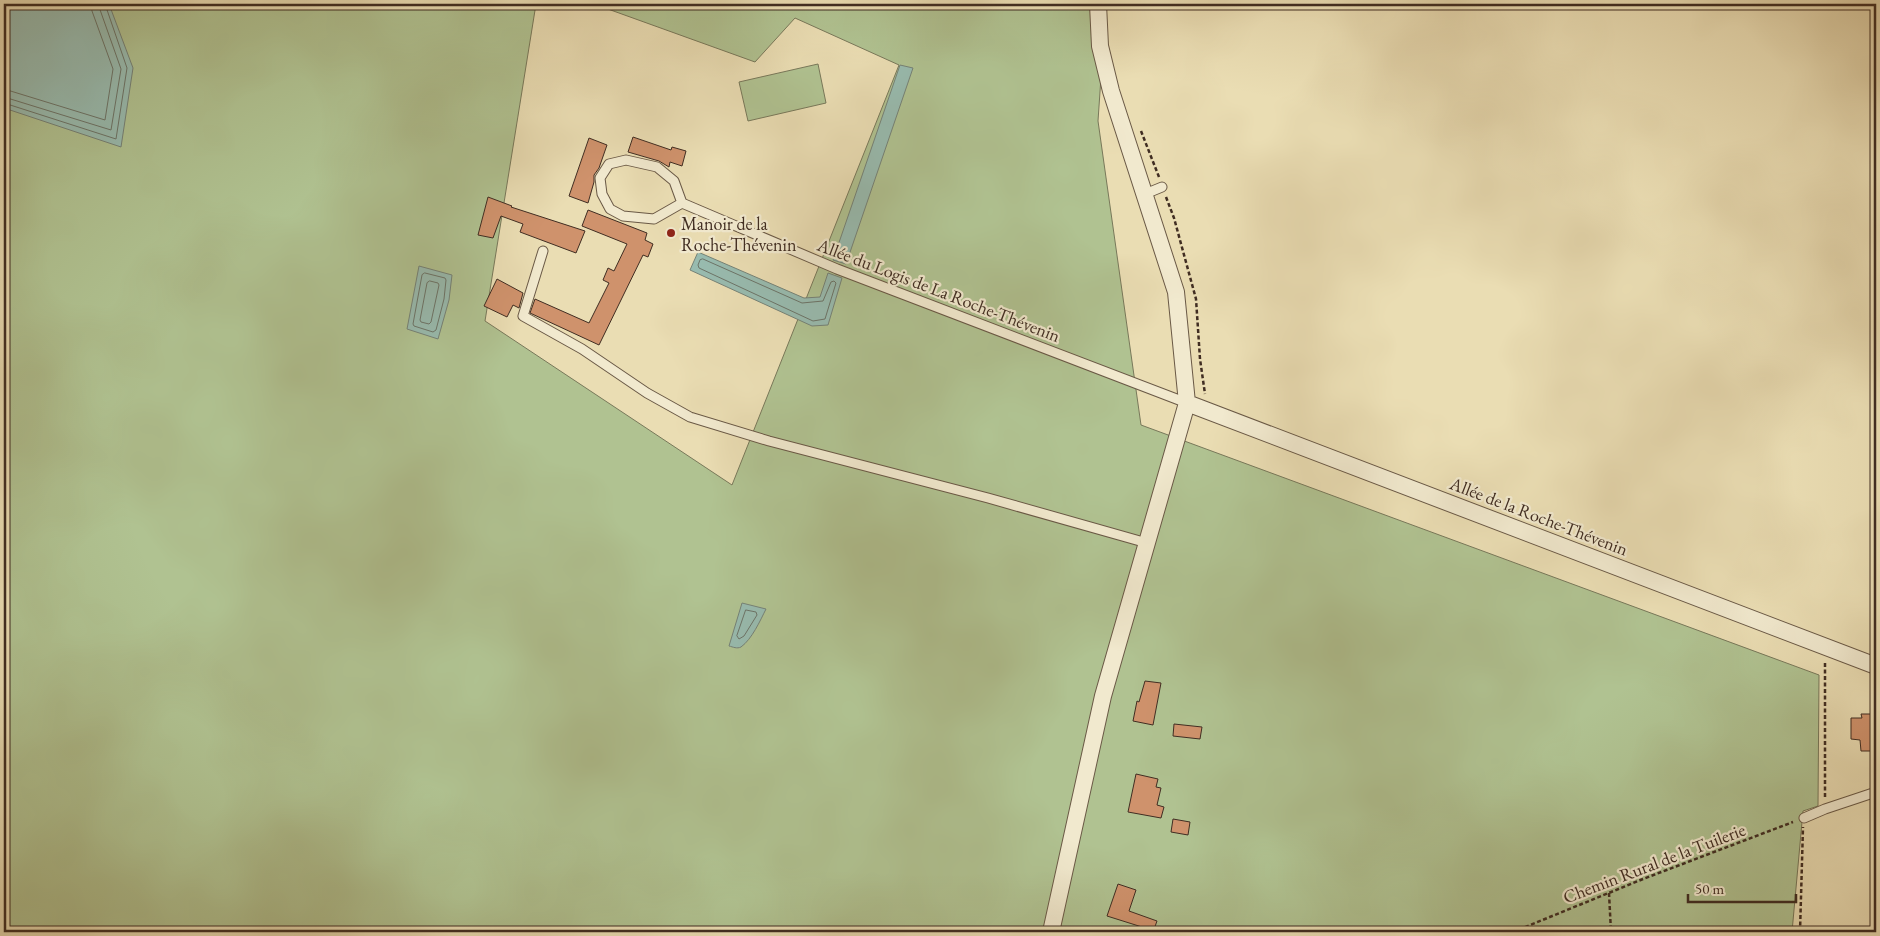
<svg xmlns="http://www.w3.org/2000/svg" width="1880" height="936" font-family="'EB Garamond',serif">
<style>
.green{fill:#b0c291;stroke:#78785a}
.water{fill:#98bbaf;stroke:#758277}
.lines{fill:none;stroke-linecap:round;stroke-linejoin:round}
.shore{stroke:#6c7468;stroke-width:1}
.building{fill:#cf926c;stroke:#402d22}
.lane-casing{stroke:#6a5946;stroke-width:11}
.street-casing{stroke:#6a5946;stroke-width:18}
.path{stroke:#402d22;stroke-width:2.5;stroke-dasharray:4 2.5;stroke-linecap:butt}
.lane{stroke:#f1e9ce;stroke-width:9}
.street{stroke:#f1e9ce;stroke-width:16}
.poi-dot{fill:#8f2418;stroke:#f1e9ce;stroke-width:2}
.labels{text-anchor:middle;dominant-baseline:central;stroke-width:4.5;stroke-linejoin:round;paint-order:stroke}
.poi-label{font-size:18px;fill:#402d22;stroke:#f1e9ce;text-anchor:start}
.street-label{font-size:18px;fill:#402d22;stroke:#f1e9ce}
</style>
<rect width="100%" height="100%" fill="#eaddb3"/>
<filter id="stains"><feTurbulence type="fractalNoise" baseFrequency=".004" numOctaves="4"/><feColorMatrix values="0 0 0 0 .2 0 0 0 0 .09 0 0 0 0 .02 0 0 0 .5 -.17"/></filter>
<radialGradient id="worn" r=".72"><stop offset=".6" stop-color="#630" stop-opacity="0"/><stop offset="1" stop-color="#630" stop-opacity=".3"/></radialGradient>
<path class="green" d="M 4,4 L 536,4 L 485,321 L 732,485 L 899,65 L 795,18 L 755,62 L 594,4 L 1106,4 L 1098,121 L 1141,425 L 1819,675 L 1818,806 L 1803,811 L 1792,932 L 4,932 Z
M 818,64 L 826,103 L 748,121 L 739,82 Z"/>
<path class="water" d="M 4,4 L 109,4 L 133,68 L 121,147 L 4,108 Z
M 900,65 L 913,68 L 846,264 L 833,260 Z
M 698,252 L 804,298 L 820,297 L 828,273 L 842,278 L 828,325 L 812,326 L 690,270 Z
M 419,266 L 452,275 L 449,300 L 438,339 L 407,329 Z
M 742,603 L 766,609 C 760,621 752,639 741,647 C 737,649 733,647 729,646 Z"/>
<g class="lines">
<path class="shore" d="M 4,89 L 105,120 L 113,69 L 92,11 L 91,4
M 4,97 L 111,130 L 121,69 L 98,4
M 4,103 L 116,139 L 127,68 L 105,4
M 703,259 L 802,303 L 823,301 L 831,282 L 834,281 L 836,283 L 825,319 L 813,321 L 699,268 L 698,265 L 700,260 Z
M 425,273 L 445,278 L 446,280 L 444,299 L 436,330 L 433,332 L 414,326 L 413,324 L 422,275 Z
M 430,281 L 438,283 L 439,285 L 431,322 L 429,324 L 421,322 L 420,320 L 427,283 Z
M 746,610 L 756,612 L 757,615 L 744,636 L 739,639 L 737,636 Z"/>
</g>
<path class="building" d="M 633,137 L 671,150 L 672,147 L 686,151 L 682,166 L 670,162 L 669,167 L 659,161 L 628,152 Z
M 589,138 L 607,145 L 599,168 L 594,175 L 594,182 L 588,203 L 569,196 Z
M 488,197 L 512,206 L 511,207 L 585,231 L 576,253 L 520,232 L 523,224 L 501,216 L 493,238 L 478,235 Z
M 588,210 L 647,233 L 645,240 L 653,244 L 648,257 L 643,255 L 599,345 L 530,313 L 535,299 L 589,323 L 609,283 L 603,280 L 608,268 L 614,271 L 627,244 L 582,226 Z
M 497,279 L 523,293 L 519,308 L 513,305 L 507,317 L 484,306 Z
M 1145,681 L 1161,683 L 1153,725 L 1133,721 L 1137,701 L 1139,702 Z
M 1861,714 L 1875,714 L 1875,751 L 1861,751 L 1860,740 L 1851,739 L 1851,718 L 1862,718 Z
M 1174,724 L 1202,727 L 1200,739 L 1173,736 Z
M 1136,774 L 1158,779 L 1156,787 L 1161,788 L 1157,805 L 1164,807 L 1161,818 L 1128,812 Z
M 1173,819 L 1190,822 L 1188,835 L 1171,832 Z
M 1118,884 L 1136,890 L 1129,911 L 1157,921 L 1153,932 L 1140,932 L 1142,927 L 1107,916 Z"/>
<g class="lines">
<defs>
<path id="lane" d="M 626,160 L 657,167 L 674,181 L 682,203 L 654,219 L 623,216 L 610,209 L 602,194 L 600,178 L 609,164 Z
M 1145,194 L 1162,187
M 682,203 L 837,269 L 1187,403
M 543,251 L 523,316 L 582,349 L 647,393 L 690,417 L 769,441 L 988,498 L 1147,543
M 1804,818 L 1825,809 L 1876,792"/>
<path id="street" d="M 1187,403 L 1876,666
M 1051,932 L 1103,696 L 1187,403 L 1176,292 L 1111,91 L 1100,46 L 1098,4"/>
</defs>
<use href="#lane" class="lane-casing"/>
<use href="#street" class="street-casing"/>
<path class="path" d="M 1141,131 L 1159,177
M 1166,197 L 1174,218 L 1196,299 L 1200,359 L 1205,394
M 1825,663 L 1825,797
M 1609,893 L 1611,932
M 1513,932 L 1643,879 L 1793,822
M 1800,932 L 1803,827"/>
<use href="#lane" class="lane"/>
<use href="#street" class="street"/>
</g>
<circle class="poi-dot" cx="671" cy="233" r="5"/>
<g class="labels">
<g class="poi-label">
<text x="681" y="223">Manoir de la<tspan x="681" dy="21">Roche-Thévenin</tspan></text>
</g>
<g class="street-label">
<text transform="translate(939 290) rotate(21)">Allée du Logis de La Roche-Thévenin</text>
<text transform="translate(1539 516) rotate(21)">Allée de la Roche-Thévenin</text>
<text transform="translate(1654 863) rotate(-21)">Chemin Rural de la Tuilerie</text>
</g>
</g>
<rect width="1880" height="936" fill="none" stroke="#eaddb3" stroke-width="20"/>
<rect x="5" y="5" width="1870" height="926" fill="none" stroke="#402d22" stroke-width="2.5"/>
<rect x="10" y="10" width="1860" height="916" fill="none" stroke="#402d22"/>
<path d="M1688 894v8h108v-8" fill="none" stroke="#402d22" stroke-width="2.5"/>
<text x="1695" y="894" font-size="15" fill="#402d22" stroke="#f1e9ce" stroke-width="4" paint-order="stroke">50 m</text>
<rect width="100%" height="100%" filter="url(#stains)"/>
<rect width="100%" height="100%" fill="url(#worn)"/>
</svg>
